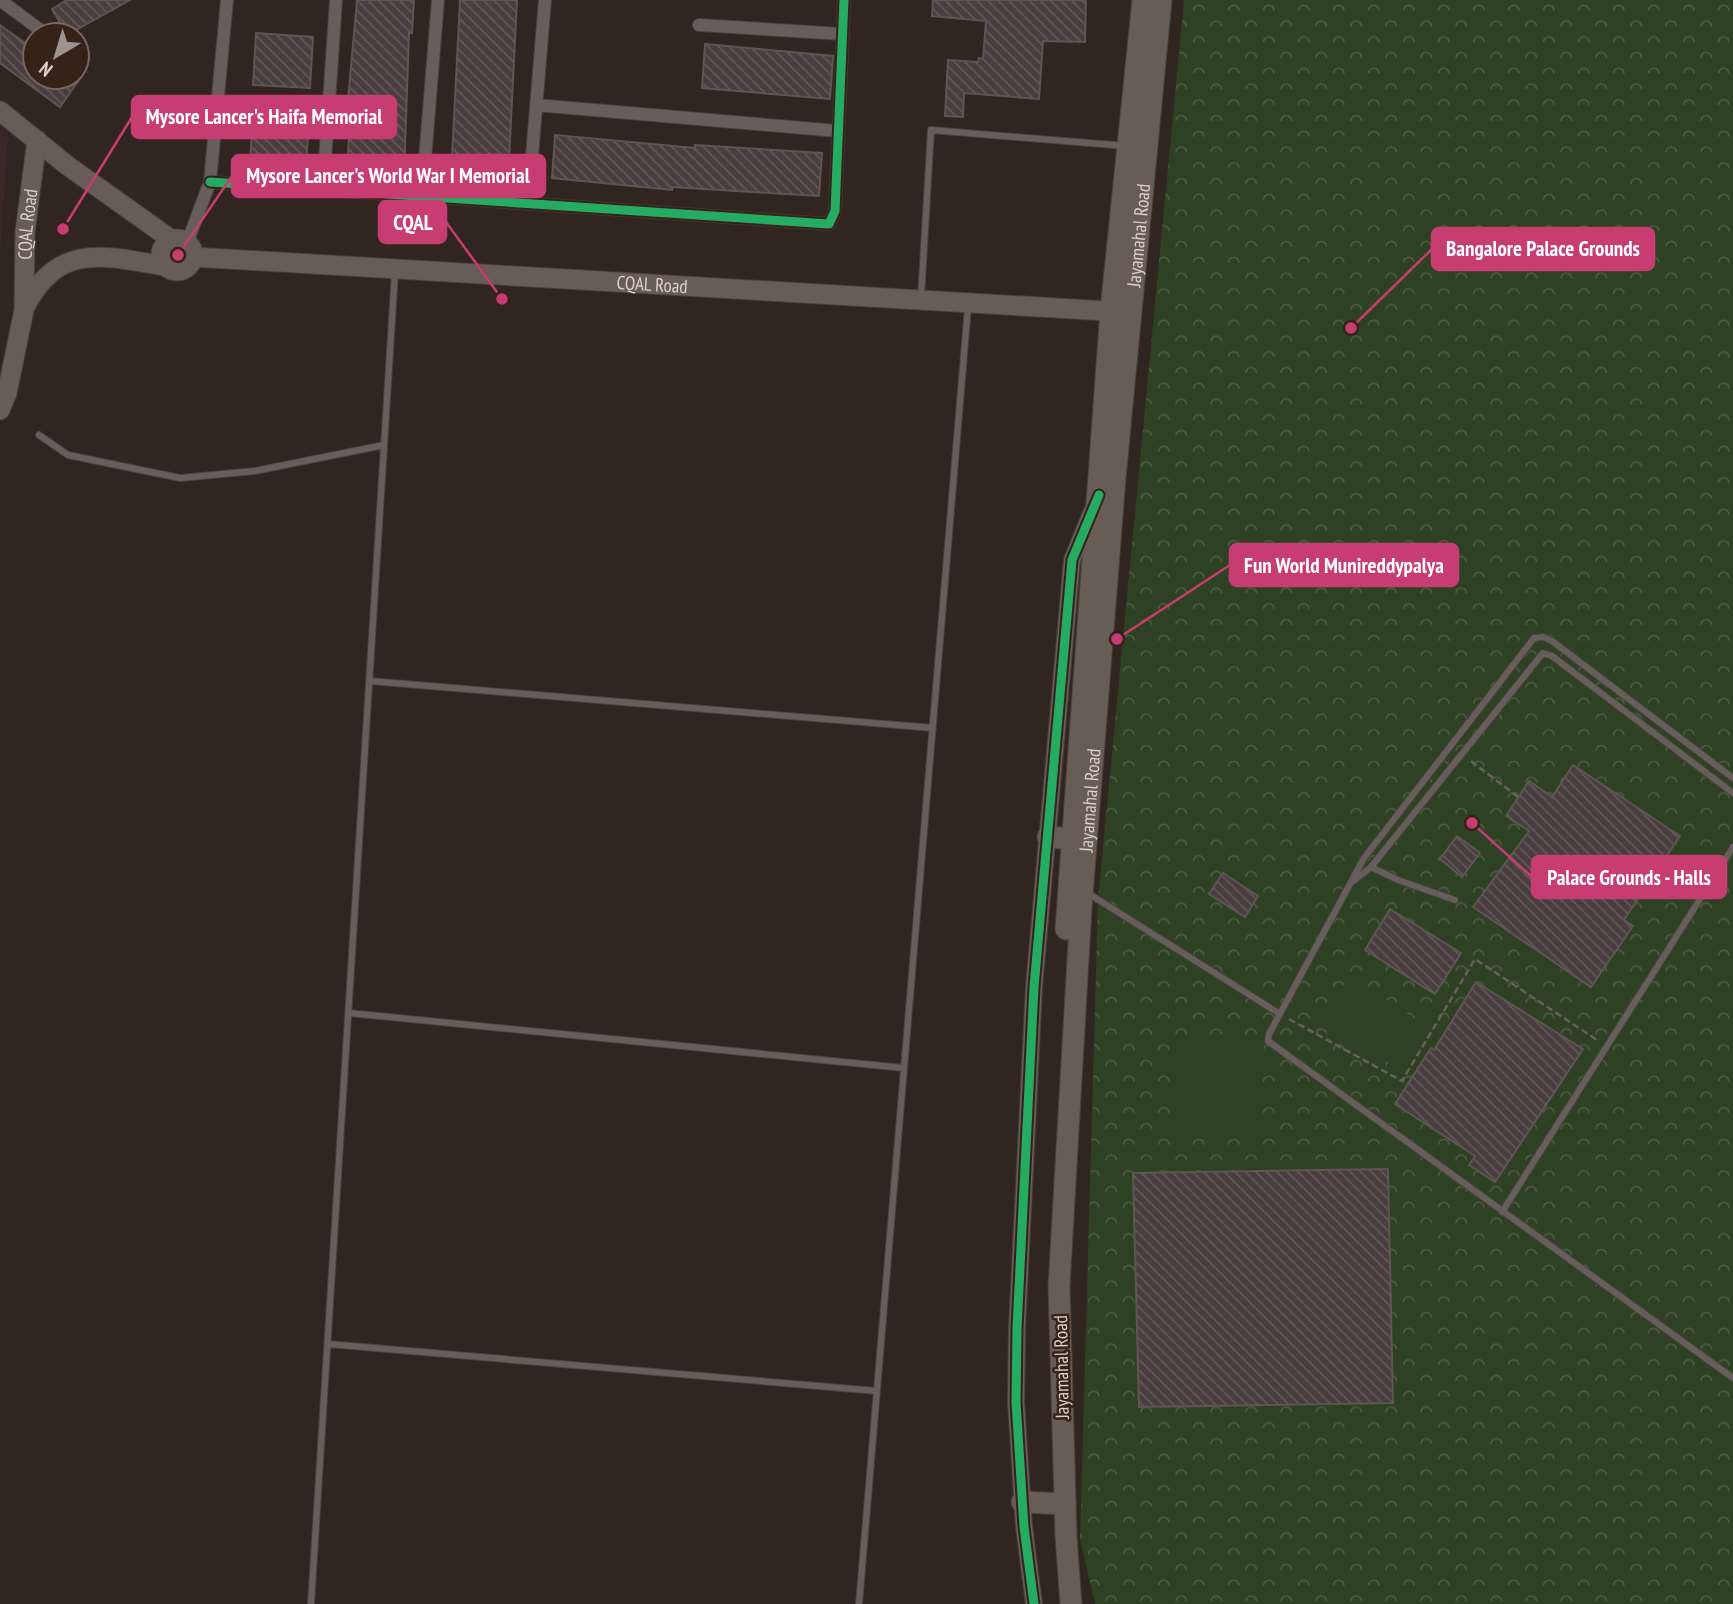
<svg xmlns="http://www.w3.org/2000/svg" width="1733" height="1604" font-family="'PT Sans Narrow',sans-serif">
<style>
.education{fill:#3b2829}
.park{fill:url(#park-crowns)}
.garden{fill:#2e4122}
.building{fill:url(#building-back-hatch);stroke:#5e5555;stroke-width:2}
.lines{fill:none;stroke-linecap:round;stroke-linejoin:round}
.service-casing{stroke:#4a413d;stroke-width:8}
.minor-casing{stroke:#4a413d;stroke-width:14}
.tertiary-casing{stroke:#4a413d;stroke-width:18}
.secondary-casing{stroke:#4a413d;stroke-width:21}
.primary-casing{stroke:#4a413d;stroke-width:23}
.path{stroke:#67605c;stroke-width:2.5;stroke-dasharray:7 3.5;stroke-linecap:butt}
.service{stroke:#665e5a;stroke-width:6}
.minor{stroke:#665e5a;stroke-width:12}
.tertiary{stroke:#665e5a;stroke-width:16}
.secondary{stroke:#675d56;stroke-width:19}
.primary{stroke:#685d54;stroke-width:21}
.cycleway-casing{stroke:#362219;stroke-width:13}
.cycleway{stroke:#26ab63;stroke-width:9}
.labels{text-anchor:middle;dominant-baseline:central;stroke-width:5;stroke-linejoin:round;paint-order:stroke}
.street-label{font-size:19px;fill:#ddcfc9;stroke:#362219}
.leader{fill:none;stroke:#c73d71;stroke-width:2.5}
.callout-dot{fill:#c73d71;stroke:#362219;stroke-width:2.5}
.callout{fill:#c73d71;stroke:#c73d71;stroke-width:2.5}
.callout-label{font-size:21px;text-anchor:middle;font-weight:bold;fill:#fff}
</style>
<defs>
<pattern id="park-crowns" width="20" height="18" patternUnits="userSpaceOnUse" patternTransform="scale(1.75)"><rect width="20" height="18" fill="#2e4122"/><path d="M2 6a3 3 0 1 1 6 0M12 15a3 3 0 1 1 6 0" fill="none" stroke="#4c5b41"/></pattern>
<pattern id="building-back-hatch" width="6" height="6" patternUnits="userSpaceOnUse" patternTransform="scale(1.75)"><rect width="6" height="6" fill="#493d3f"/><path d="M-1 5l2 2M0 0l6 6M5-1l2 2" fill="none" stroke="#635859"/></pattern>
</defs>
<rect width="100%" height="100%" fill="#30251f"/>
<path class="education" d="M 0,130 L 8,137 L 0,254 Z"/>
<path class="park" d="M 1184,0 L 1733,0 L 1733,1604 L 1095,1604 L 1080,1539 L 1098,900 Z"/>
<path class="garden" d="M 1350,975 L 1437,1034 L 1411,1074 L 1317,1025 Z
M 1176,1039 L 1264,1046 L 1257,1135 L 1169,1128 Z"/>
<path class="building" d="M 67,0 L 130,0 L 67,35 L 52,9 Z
M 357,0 L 414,0 L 412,33 L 409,33 L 404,177 L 347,173 L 351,100 L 348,100 Z
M 460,0 L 517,0 L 508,181 L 451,177 Z
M 933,0 L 1086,0 L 1085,42 L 1043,41 L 1039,99 L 964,93 L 963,117 L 945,116 L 948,60 L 978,62 L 979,58 L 983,59 L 986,21 L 932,16 Z
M 0,25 L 35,50 L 35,77 L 81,77 L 60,107 L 0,63 Z
M 256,33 L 313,37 L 310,88 L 253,85 Z
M 705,44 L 833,56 L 830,99 L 702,88 Z
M 253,111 L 309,115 L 306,167 L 250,163 Z
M 555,135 L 695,148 L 695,145 L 822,153 L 819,196 L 672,187 L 672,190 L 552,178 Z
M 1573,765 L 1680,836 L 1624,920 L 1633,926 L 1591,987 L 1473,907 L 1529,831 L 1506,816 L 1529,781 L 1552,797 Z
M 1457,836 L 1480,853 L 1462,877 L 1440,859 Z
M 1223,873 L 1258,896 L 1245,917 L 1209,894 Z
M 1390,909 L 1461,953 L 1435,994 L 1365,950 Z
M 1476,982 L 1583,1049 L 1495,1182 L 1469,1165 L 1475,1156 L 1395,1104 L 1431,1048 L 1434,1050 Z
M 1388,1169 L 1393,1403 L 1139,1407 L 1133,1173 Z"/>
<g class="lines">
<defs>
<path id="service" d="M 921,297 L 931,130 L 1126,146
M 39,435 L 68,455 L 180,478 L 255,471 L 384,445
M 370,681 L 933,728
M 1733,778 L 1552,641 L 1543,637 L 1534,638 L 1364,858 L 1269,1034 L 1268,1041 L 1733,1378
M 1371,867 L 1398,880 L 1455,900
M 1351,883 L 1371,867 L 1543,653 L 1552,656 L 1733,793
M 1086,892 L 1280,1014
M 349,1013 L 904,1068
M 1502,1212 L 1733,847
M 328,1344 L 877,1391
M 311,1604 L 395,272
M 859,1604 L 968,307"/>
<path id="minor" d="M 0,0 L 47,35
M 699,25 L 842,34
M 536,105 L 838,131
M 210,182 L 829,224 L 835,211 L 844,0
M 323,190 L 336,0
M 422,196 L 438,0
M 528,204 L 545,0
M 187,243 L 210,182 L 227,0"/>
<path id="tertiary" d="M 1034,1604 L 1024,1527 L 1016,1402 L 1017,1328 L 1034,987 L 1072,560 L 1092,511"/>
<g id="secondary">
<path d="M 0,111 L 68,166 L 172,240"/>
<circle cx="177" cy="255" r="16"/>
<path id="s1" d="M 193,257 L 1124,312"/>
<path d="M 26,305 C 59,242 105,256 165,266"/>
<path id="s2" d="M 0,410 L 7,393 L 24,310 L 25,232 L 37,140"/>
</g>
<g id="primary">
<path d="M 1048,837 L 1085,840"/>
<path d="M 1066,929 L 1111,310 L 1143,0"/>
<path d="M 1022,1502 L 1065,1504"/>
<path id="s3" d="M 1071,1604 L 1066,1537 L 1059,1286 L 1081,908 L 1115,478 L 1161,0"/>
</g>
</defs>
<use href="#service" class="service-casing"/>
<use href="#minor" class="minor-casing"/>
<use href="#tertiary" class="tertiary-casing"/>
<use href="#secondary" class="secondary-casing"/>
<use href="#primary" class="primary-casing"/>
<path class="path" d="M 1471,761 L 1518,797
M 1289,1019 L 1402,1081 L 1475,959 L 1597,1040"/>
<use href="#service" class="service"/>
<use href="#minor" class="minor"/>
<use href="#tertiary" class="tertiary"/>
<use href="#secondary" class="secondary"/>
<use href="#primary" class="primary"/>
<defs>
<path id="cycleway" d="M 210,182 L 829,224 L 835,211 L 844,0
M 1034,1604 L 1024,1527 L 1016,1402 L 1017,1328 L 1034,987 L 1072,560 L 1099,495"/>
</defs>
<use href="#cycleway" class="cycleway-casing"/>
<use href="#cycleway" class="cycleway"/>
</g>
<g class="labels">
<g class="street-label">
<text stroke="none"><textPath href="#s2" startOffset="189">CQAL Road</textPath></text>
<text stroke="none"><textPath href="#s3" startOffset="1372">Jayamahal Road</textPath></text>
<text stroke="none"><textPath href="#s1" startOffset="460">CQAL Road</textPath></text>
<text stroke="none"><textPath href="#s3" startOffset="805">Jayamahal Road</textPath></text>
<text transform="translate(1061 1367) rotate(-91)">Jayamahal Road</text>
</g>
</g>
<path class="leader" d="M63 229L132 117M178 255L232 176M502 299L446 222M1351 328L1432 249M1117 639L1230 565M1472 823L1532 877"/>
<g class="callout-dot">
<circle cx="63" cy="229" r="7"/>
<circle cx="178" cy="255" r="7"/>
<circle cx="502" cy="299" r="7"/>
<circle cx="1351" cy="328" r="7"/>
<circle cx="1117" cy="639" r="7"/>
<circle cx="1472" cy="823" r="7"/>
</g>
<g class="callout">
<rect x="132" y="96" width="264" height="42" rx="7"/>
<rect x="232" y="155" width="313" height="42" rx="7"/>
<rect x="379" y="201" width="67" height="42" rx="7"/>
<rect x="1432" y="228" width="222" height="42" rx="7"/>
<rect x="1230" y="544" width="228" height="42" rx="7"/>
<rect x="1532" y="856" width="194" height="42" rx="7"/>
</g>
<g class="callout-label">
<text x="264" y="124">Mysore Lancer's Haifa Memorial</text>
<text x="388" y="183">Mysore Lancer's World War I Memorial</text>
<text x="413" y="230">CQAL</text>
<text x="1543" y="256">Bangalore Palace Grounds</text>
<text x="1344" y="573">Fun World Munireddypalya</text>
<text x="1629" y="885">Palace Grounds - Halls</text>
</g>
<g transform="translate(56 56) rotate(218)"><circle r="33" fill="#362219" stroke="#79675f" stroke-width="2"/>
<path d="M0-5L12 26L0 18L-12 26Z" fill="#a0948e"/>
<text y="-10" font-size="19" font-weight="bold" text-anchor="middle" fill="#ddcfc9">N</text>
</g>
</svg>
